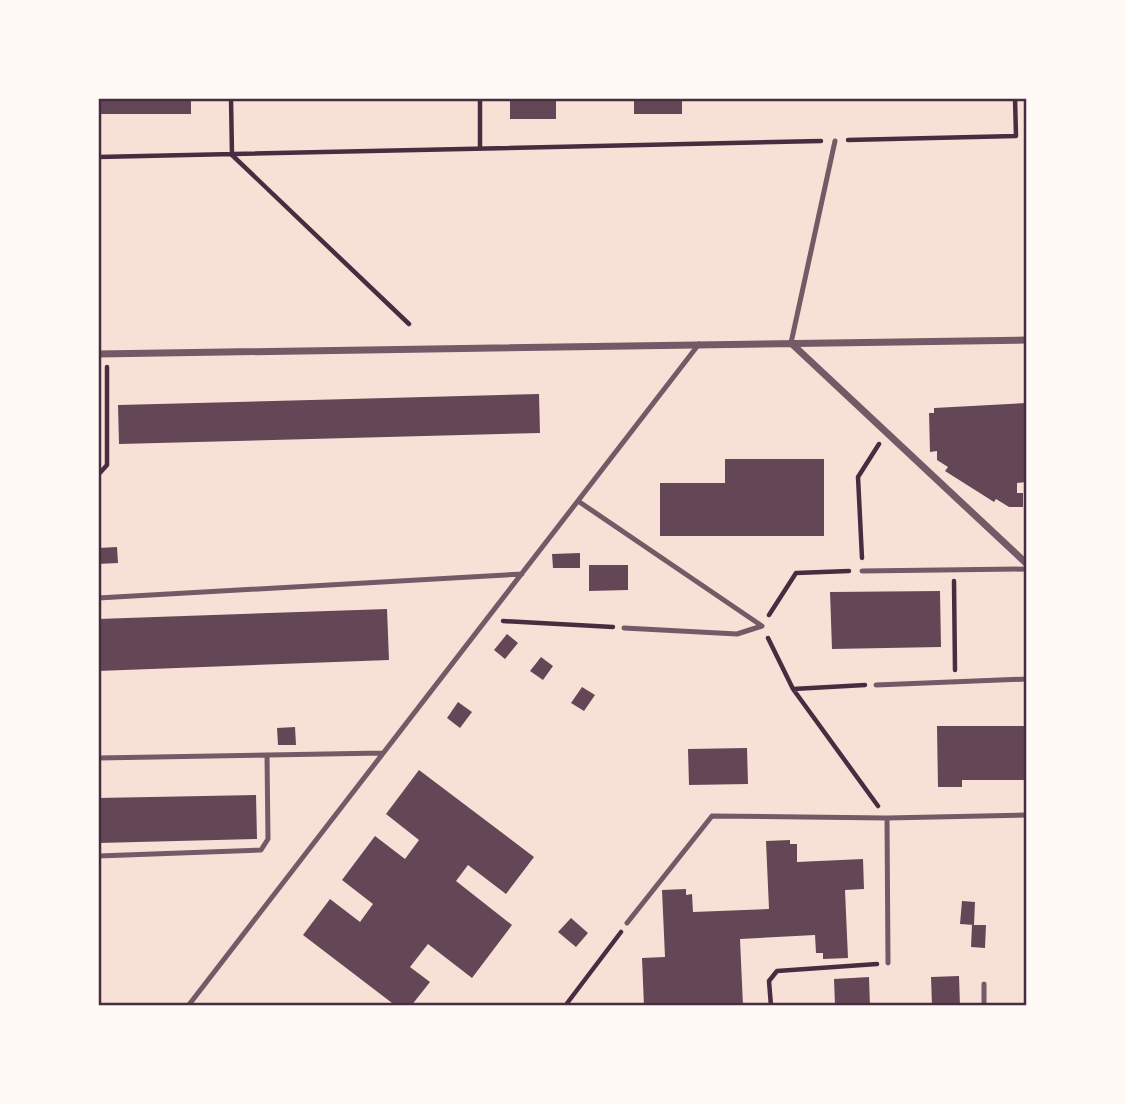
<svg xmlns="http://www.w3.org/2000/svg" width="1125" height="1104" font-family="Overpass,sans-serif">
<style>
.building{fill:#644757}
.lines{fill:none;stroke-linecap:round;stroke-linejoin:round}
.path{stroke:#4a2c40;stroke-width:4.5}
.service{stroke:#755966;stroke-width:5}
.minor{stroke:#755966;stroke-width:7}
.neatline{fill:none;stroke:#4a2c40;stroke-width:2.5}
</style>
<rect width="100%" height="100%" fill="#f7e1d7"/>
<path class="building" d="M 98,98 L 191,98 L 191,114 L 98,114 Z
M 510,98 L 556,98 L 556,119 L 510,119 Z
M 634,98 L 682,98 L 682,114 L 634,114 Z
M 539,394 L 540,433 L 119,444 L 118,405 Z
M 1027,403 L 1027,482 L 1017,483 L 1017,493 L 1023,493 L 1023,507 L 1009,507 L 996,499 L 994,502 L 945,471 L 948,467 L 937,460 L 937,451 L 930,452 L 929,413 L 934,413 L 934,408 Z
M 725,459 L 824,459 L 824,536 L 660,536 L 660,483 L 725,483 Z
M 117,547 L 118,563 L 98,564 L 98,548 Z
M 580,553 L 580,568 L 553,568 L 552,554 Z
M 589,565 L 628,565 L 628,590 L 589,591 Z
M 940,591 L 941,647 L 832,649 L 830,592 Z
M 387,609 L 389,660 L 98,671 L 98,619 Z
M 507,634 L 518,643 L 505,659 L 494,650 Z
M 541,657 L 553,666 L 543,680 L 530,671 Z
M 582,687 L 595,695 L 584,711 L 571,703 Z
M 458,702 L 472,712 L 460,728 L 447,718 Z
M 937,726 L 1027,726 L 1027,780 L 962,780 L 962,787 L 938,787 Z
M 295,727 L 296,745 L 278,745 L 277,728 Z
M 747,748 L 748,784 L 689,785 L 688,749 Z
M 419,770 L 534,857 L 506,894 L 468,865 L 456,881 L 512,925 L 472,978 L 428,944 L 410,967 L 430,982 L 411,1006 L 396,1006 L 303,935 L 330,899 L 360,922 L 373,904 L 342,880 L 375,836 L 405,859 L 419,840 L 386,814 Z
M 256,795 L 257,839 L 98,843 L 98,798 Z
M 790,840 L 790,844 L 797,844 L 797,862 L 863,859 L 864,889 L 845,890 L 848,958 L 823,959 L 823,953 L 816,953 L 815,935 L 740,939 L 743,1006 L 644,1006 L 642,958 L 665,957 L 662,890 L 686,889 L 686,895 L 692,894 L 693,912 L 769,909 L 766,841 Z
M 962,901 L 975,902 L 974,925 L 960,924 Z
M 571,918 L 588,933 L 576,947 L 558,932 Z
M 972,925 L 986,925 L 985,948 L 971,947 Z
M 959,976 L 960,1006 L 932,1006 L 931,977 Z
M 869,977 L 870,1006 L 835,1006 L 834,979 Z"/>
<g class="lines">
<path class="path" d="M 231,98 L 232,155 L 409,324
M 480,98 L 480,148
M 848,140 L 1016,136 L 1015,98
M 98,157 L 821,141
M 98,475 L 107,465 L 107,367
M 862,558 L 858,477 L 879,444
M 954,581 L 955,670
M 769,615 L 796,573 L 849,571
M 503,621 L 613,627
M 768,638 L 793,689 L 878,806
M 793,689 L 865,685
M 565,1006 L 621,932
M 771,1006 L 769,981 L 777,971 L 877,964"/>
<path class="service" d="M 791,343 L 835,141
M 578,501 L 762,626 L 737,634 L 624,628
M 862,571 L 1027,569
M 98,598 L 522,574
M 876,685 L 1027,679
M 98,758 L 383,753
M 887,818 L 888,963
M 98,856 L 261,850 L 268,839 L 267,755
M 627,923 L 712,816 L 887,818 L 1027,815
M 984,984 L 984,1006
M 188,1006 L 699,344"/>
<path class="minor" d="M 791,343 L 1027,564
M 98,354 L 1027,340"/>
</g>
<rect width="1125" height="1104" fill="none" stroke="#fffaf5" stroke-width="200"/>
<rect x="100" y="100" width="925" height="904" class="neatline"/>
</svg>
